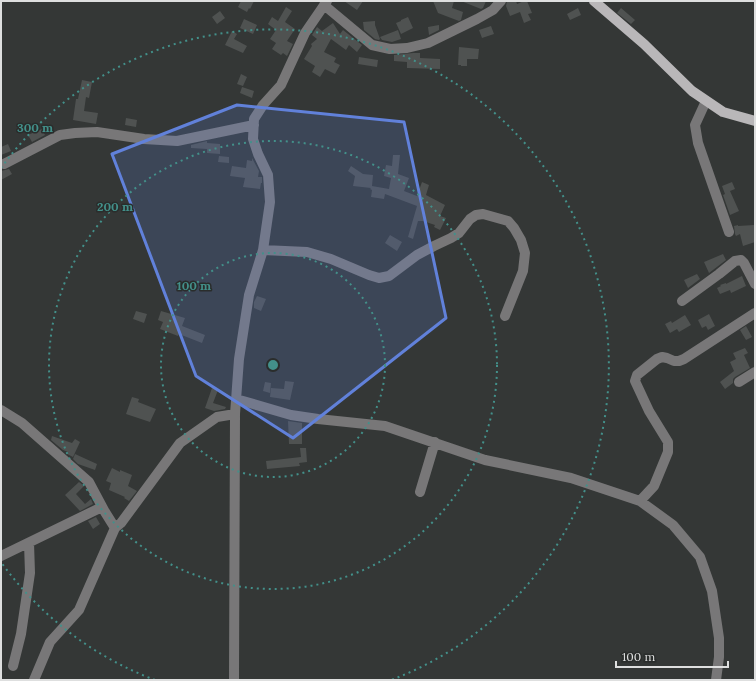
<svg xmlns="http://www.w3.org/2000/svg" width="756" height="681" font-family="Lora,serif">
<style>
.building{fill:#4f5251}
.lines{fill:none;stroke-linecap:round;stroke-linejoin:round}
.minor{stroke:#787778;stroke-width:10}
.major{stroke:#b9b7b9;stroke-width:10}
.marked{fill:#6181da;fill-opacity:0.2;stroke:#6181da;stroke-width:3;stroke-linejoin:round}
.ring{fill:none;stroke:#43908a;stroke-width:2;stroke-dasharray:2 4}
.centre{fill:#43908a;stroke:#2a2d2c;stroke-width:2}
.ring-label{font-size:12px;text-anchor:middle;font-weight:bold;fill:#43908a;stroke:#2a2d2c;stroke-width:3;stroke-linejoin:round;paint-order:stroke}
</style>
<rect width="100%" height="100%" fill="#343736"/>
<path class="building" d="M 241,1 L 254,1 L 250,9 L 249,8 L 247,12 L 238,7 Z
M 344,1 L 363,1 L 357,10 Z
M 433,1 L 454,1 L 452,8 L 463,12 L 461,20 L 459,21 L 438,13 Z
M 461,1 L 486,1 L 483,8 L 481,9 Z
M 507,1 L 516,1 L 517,4 L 524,1 L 527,1 L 532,13 L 528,14 L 531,20 L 524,23 L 520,12 L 510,16 L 506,6 Z
M 286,7 L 292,11 L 285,22 L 295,29 L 287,41 L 293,44 L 287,56 L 283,53 L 281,55 L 272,49 L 276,43 L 270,39 L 276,30 L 268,24 L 272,17 L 278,21 Z
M 578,8 L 581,15 L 570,20 L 567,14 Z
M 621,8 L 635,20 L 631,24 L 617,13 Z
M 220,11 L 225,18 L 217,24 L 212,17 Z
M 408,17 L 413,28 L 401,34 L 396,23 L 401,21 L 401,20 Z
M 244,19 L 257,25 L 253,34 L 240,28 Z
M 375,21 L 375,25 L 380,39 L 379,40 L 375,39 L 364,30 L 363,22 Z
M 333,23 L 340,34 L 343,30 L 362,45 L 357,52 L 349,45 L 346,50 L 331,39 L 324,52 L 336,58 L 334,62 L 340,65 L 335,74 L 325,69 L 320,77 L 312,72 L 315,66 L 304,59 L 312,46 L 311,44 L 317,39 L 312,35 L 317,27 L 322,31 Z
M 439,25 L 439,30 L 429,35 L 428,27 Z
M 491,26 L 494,34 L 482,38 L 479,30 Z
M 398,30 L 401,39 L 392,42 L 382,40 L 380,37 Z
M 232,31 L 237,34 L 234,39 L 247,46 L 243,53 L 225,45 Z
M 459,47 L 479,49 L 478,59 L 467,59 L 467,66 L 461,66 L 461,65 L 458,65 Z
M 413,53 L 420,53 L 420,58 L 440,59 L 440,69 L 407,68 L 407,62 L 394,61 L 394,55 Z
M 359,57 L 378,60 L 377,67 L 358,64 Z
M 241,74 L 247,77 L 243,86 L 237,84 Z
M 82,80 L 92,82 L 89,98 L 86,97 L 84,111 L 98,113 L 96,124 L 73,120 L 76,99 L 78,99 Z
M 242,87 L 254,91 L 252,98 L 240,93 Z
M 126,118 L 137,120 L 136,127 L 125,125 Z
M 42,129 L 45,135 L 32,142 L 28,135 Z
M 207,141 L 207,143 L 220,144 L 220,154 L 207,153 L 207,149 L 191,148 L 191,145 Z
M 8,144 L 11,151 L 1,155 L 1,147 Z
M 393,155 L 400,155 L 398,174 L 409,178 L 404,191 L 417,196 L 422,182 L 429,185 L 426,195 L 445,205 L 440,216 L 446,218 L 440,230 L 434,227 L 435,225 L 423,221 L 418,221 L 413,239 L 408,237 L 417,206 L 385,194 L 384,199 L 371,197 L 372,190 L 370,189 L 371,188 L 353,186 L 355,176 L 348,171 L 351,166 L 363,174 L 373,175 L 372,186 L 389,189 L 391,178 L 384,176 L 386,165 L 392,166 Z
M 219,156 L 229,157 L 229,163 L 218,162 Z
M 252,158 L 259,171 L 258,177 L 262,177 L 262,183 L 261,183 L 260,189 L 243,187 L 245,178 L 230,176 L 232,166 L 246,168 L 247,160 L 252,161 Z
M 9,169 L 12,174 L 1,180 L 1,171 Z
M 732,182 L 735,189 L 730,191 L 739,211 L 730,215 L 723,195 L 725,194 L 722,186 Z
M 738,225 L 738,226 L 754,225 L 755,242 L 743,246 L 740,234 L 736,236 L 735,234 L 734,226 Z
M 390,235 L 402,242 L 397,251 L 385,243 Z
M 723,254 L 726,260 L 709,273 L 704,262 Z
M 697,274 L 700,279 L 688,288 L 684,280 Z
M 742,276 L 746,286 L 731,293 L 730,290 L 720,294 L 717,288 L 721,286 L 720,285 L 726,283 L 726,284 Z
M 257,296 L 266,299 L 261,311 L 254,308 L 254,302 Z
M 136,311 L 147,314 L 144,323 L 133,319 Z
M 161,311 L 185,318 L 182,326 L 205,335 L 202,343 L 179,334 L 178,336 L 160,329 L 163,322 L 158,320 Z
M 709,314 L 715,326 L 708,330 L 706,326 L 702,328 L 698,320 Z
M 685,315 L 691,325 L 679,332 L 677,329 L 670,333 L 665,324 L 671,321 L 672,323 Z
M 746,326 L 752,337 L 746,340 L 740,330 Z
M 745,348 L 748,353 L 744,355 L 750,368 L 735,377 L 733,379 L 733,383 L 725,389 L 720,382 L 734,371 L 730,362 L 736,359 L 733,353 Z
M 285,381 L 294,382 L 290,400 L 270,397 L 271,388 L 284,389 Z
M 265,382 L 271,383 L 270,393 L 263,391 Z
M 212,388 L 218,390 L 213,403 L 226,407 L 225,409 L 214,411 L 205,408 Z
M 132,397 L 139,399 L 138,402 L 156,409 L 150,422 L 126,414 Z
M 288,421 L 302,423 L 302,444 L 289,444 Z
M 52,436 L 72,443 L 75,439 L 80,442 L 73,457 L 67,454 L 68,452 L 63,450 L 51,440 Z
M 300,448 L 306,448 L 307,462 L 299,463 L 300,466 L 267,469 L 266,461 L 301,457 Z
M 75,454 L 97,464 L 95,470 L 78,464 L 73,459 Z
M 112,468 L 120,472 L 120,470 L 132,475 L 128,486 L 137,491 L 129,501 L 124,498 L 125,497 L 109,490 L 111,483 L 106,481 Z
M 79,482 L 84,486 L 76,494 L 85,504 L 91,499 L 93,504 L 80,511 L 65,495 Z
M 96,517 L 100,524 L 93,529 L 88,521 Z"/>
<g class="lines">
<path class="minor" d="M 324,5 L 372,45 L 390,49 L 407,48 L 428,43 L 477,19 L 493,10 L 501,1
M 706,101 L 695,125 L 698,143 L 729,232
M 4,164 L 60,135 L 75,133 L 97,132 L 144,139 L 177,141 L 254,125
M 263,250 L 307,252 L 331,259 L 369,275 L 379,278 L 389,276 L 417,255 L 434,246 L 451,238 L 459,233 L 470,219 L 476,215 L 483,214 L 508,221 L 514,228 L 521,240 L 525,253 L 523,271 L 505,316
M 682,301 L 719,274 L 735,261 L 741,260 L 744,263 L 755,284
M 739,382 L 755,372
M 236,399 L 291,415 L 318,419 L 385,426 L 485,460 L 571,478 L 640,501 L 673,525 L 700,557 L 712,591 L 719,638 L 719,657 L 716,680
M 1,410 L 22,423 L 89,482 L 105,512 L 115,528
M 420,492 L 435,442
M 640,501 L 654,486 L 668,452 L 668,442 L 649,411 L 635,381 L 637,375 L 657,359 L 662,357 L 667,358 L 674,361 L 679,361 L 684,359 L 755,313
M 1,556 L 102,507
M 13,666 L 21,634 L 30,573 L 29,543
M 34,680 L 50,642 L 79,610 L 115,528 L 121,523 L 180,443 L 217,417 L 235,414
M 234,680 L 235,414 L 239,359 L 249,295 L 263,250 L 270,202 L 268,175 L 258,154 L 253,139 L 254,119 L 263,105 L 281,85 L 305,33 L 327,1"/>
<path class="major" d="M 594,1 L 644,44 L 692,91 L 723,112 L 755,121"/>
</g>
<path class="marked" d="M 237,105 L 404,122 L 446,318 L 293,438 L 196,376 L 112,154 Z"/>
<g class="ring">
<circle cx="273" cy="365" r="112"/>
<circle cx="273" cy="365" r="224"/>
<path d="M155 680A336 336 0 0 1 1 562M1 168A336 336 0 1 1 391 680"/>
</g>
<circle cx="273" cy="365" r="6" class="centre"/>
<g class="ring-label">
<text x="35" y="132">300 m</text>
<text x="115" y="211">200 m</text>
<text x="194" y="290">100 m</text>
</g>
<rect width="756" height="681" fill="none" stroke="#dedfdf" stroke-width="4"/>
<path d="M616 661v6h112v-6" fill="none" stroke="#dedfdf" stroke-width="2"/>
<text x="622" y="661" font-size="12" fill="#dedfdf" stroke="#2a2d2c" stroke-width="3" paint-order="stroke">100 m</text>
</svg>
